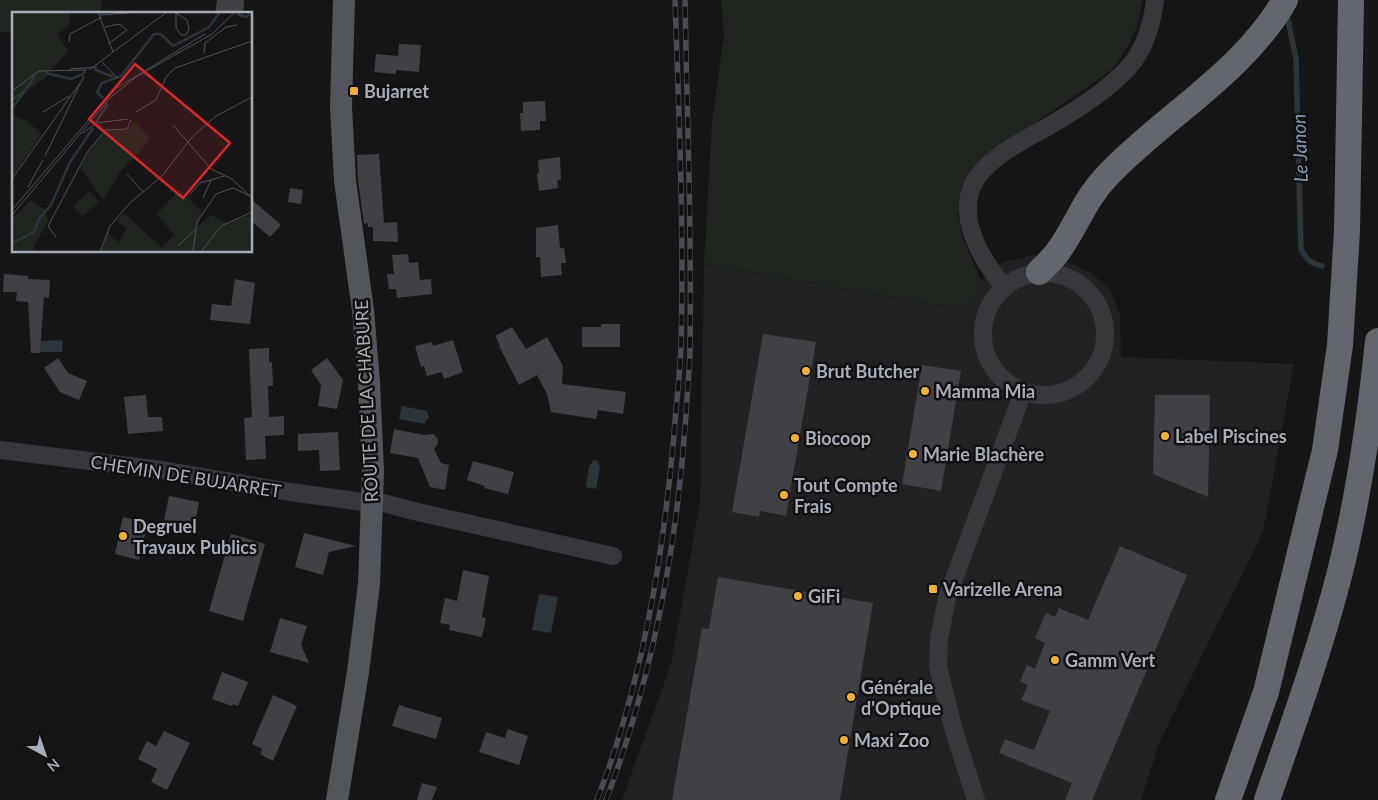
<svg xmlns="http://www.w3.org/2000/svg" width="1378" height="800" font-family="Lato,sans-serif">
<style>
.built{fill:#222225}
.green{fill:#1e261f}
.water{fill:#2c353c}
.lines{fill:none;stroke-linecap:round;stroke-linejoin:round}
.stream{stroke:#2c353c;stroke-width:5.5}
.building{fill:#404145}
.minor{stroke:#37383d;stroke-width:18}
.major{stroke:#53555c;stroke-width:22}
.highway{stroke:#63666e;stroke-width:26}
.rail-casing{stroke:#4a4c52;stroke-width:5.5}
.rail{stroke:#111113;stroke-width:4;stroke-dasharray:11;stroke-linecap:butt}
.poi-dot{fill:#f2b134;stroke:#111113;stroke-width:2}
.labels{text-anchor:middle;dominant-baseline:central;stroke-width:5;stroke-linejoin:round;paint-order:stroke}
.poi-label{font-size:18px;font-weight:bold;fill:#a8adb8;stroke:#111113;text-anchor:start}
.street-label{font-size:18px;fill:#a8adb8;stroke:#111113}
.water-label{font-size:19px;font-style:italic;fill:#7f9bb3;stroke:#111113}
.inset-river{fill:none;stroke:#2c353c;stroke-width:2.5}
.inset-road{fill:none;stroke:#505258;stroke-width:1}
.view{fill:#d62828;fill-opacity:0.15;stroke:#d62828;stroke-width:2.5}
.inset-edge{fill:none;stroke:#a8adb8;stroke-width:2.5}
</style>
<rect width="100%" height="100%" fill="#161618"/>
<path class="built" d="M 1046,252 L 1091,273 L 1110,289 L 1120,314 L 1121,357 L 1294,364 L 1263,532 L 1160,741 L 1141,800 L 622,800 L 671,664 L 700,503 L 704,264 L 969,310 L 981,281 L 1004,262 Z"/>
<path class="green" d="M 0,0 L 102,0 L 101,14 L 14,14 L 14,33 L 0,32 Z
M 721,0 L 1142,0 C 1139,31 1129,46 1112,70 L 996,150 L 966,180 L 961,193 L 958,215 L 962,237 L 981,281 L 969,310 L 704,264 L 712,122 L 724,35 Z"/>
<path class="water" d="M 61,340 L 63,342 L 62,352 L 41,352 L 39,351 L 41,341 Z
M 402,406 L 427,411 L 429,418 L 425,421 L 425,424 L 399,419 Z
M 594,460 L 598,461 L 600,468 L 596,489 L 586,487 L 589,466 Z
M 539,594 L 558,597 L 551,633 L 532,630 Z"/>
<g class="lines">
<path class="stream" d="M 1288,20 L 1296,59 L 1301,249 C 1306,260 1311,263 1322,266"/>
</g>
<path class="building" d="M 217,0 L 244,0 L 243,14 L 215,14 Z
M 399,44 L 421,45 L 419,72 L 396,70 L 396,74 L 374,72 L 376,54 L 398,56 Z
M 545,101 L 546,121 L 540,121 L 540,130 L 521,131 L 520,113 L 523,113 L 523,102 Z
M 379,154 L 384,223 L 397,222 L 398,242 L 373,241 L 373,227 L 368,227 L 368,223 L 364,224 L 358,180 L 357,155 Z
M 560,157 L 561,180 L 557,180 L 558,188 L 539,191 L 537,174 L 539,173 L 538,160 Z
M 290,188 L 303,190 L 301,204 L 288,202 Z
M 251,199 L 281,225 L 270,237 L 251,221 Z
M 558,225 L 560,248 L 564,248 L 566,263 L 561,263 L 562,275 L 541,277 L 540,257 L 536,257 L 536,228 Z
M 408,254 L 409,263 L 418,262 L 420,280 L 431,279 L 432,294 L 397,298 L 396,289 L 389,289 L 387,274 L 394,274 L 392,255 Z
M 4,274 L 28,276 L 28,279 L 50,280 L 49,298 L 44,297 L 40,353 L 31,353 L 28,302 L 16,301 L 17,292 L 3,292 Z
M 235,279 L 255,283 L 250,324 L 210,320 L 212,304 L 231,306 Z
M 601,324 L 620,324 L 620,347 L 582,347 L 582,327 L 601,327 Z
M 512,327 L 526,349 L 547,337 L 563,366 L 562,384 L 626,392 L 623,414 L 598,410 L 596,419 L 551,412 L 547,394 L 537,375 L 519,385 L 499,346 L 500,345 L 495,336 Z
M 763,334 L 816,342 L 786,516 L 760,511 L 759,517 L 732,512 Z
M 453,340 L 463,372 L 444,379 L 442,372 L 427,376 L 424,366 L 421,367 L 415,346 L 432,342 L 433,346 Z
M 269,348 L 269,363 L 272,362 L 273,386 L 268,386 L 269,417 L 284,416 L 284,435 L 265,436 L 266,459 L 246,460 L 244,418 L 252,417 L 249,349 Z
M 58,358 L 68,373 L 87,381 L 79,400 L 60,392 L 44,368 Z
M 327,358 L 343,380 L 337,409 L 318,406 L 321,385 L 311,370 Z
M 922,365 L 961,371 L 941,491 L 902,484 Z
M 146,395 L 148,417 L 162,417 L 163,431 L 128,434 L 124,397 Z
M 1155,395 L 1210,395 L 1208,497 L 1153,474 Z
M 394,429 L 424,435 L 434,434 L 438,440 L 437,445 L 434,449 L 441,463 L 449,465 L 445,490 L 430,487 L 418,458 L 390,453 Z
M 338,432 L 340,470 L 320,471 L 319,450 L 298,451 L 298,434 Z
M 473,461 L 514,472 L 508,494 L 484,488 L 485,486 L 467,480 Z
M 169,496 L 199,502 L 194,528 L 186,526 L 185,533 L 162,529 Z
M 123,517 L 148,523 L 139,560 L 115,554 Z
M 304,533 L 356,546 L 329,552 L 323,575 L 295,567 Z
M 231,534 L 265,544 L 243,621 L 209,611 Z
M 1120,546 L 1187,575 L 1092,800 L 1065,800 L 1072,783 L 999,753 L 1005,739 L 1034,750 L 1050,711 L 1021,700 L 1028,685 L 1020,681 L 1027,665 L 1035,669 L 1045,643 L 1035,638 L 1046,613 L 1055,617 L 1059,608 L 1088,620 Z
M 463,570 L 489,576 L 482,617 L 486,618 L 482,637 L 449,630 L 450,625 L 440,623 L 445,598 L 457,601 Z
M 718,577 L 873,603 L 840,800 L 672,800 L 702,628 L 709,629 Z
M 280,618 L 307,626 L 301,645 L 309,663 L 270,652 Z
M 222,672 L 248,682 L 238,706 L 233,704 L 232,706 L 212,699 Z
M 273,695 L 297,706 L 273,761 L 260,754 L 262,749 L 252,744 Z
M 399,705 L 442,718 L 436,739 L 392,726 Z
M 508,729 L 528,736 L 519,765 L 479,752 L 486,732 L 505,738 Z
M 164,731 L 190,743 L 167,790 L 151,782 L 157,769 L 138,759 L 147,741 L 156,746 Z
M 422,783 L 437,787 L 432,800 L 417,800 Z"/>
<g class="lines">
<path class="minor" d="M983 334a61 61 0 1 1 122 0a61 61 0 1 1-122 0Z
M 1004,287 C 983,261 958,221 972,187 C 984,157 1028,139 1054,123 C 1080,108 1106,91 1127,69 C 1145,50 1152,25 1155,0
M 0,450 L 162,470 L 290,492 L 363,502 L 383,503 L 422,513 L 613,556
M 976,800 L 954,731 L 938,667 L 939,639 L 947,598 L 1023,392"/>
<path class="major" d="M 337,800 L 358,672 L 369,584 L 373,471 L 369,382 L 363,310 L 345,181 L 341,107 L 344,0"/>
<path class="highway" d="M 1039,272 C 1046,265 1054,258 1059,250 C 1077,225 1084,200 1107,176 C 1163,117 1244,72 1285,0
M 1228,800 L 1266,692 L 1325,450 L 1340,345 L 1347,231 L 1351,0
M 1267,800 C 1293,725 1320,650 1340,572 C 1359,496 1370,418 1378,341"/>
<defs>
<path id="rail" d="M 597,800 C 642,684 663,559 674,435 C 676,405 680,375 681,346 C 684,230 679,115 675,0
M 606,800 C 653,677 677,546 686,415 C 687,392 690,369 690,346 C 692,231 687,115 685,0"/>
</defs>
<use href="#rail" class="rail-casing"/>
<use href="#rail" class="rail"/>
</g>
<g class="poi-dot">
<rect x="349" y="86" width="10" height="10" rx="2.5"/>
<circle cx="806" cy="371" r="5"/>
<circle cx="925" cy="391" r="5"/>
<circle cx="1165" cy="436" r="5"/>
<circle cx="795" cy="438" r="5"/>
<circle cx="913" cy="454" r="5"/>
<circle cx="784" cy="495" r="5"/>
<circle cx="123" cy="536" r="5"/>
<rect x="928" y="584" width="10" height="10" rx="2.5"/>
<circle cx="798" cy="596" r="5"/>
<circle cx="1055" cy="660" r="5"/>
<circle cx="851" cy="697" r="5"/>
<circle cx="844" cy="740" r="5"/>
</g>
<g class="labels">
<g class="poi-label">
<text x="364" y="91">Bujarret</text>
<text x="816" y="371">Brut Butcher</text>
<text x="935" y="391">Mamma Mia</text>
<text x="1175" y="436">Label Piscines</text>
<text x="805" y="438">Biocoop</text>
<text x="923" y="454">Marie Blachère</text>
<text x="794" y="485">Tout Compte<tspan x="794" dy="21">Frais</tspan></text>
<text x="133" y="526">Degruel<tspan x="133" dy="21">Travaux Publics</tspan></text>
<text x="943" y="589">Varizelle Arena</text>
<text x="808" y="596">GiFi</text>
<text x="1065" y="660">Gamm Vert</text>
<text x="861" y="687">Générale<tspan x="861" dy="21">d'Optique</tspan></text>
<text x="854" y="740">Maxi Zoo</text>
</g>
<g class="street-label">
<text transform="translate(366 401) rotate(-93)">ROUTE DE LA CHABURE</text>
<text transform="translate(186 476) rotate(9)">CHEMIN DE BUJARRET</text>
</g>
<g class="water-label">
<text transform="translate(1299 148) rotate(-92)">Le Janon</text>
</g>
</g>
<g transform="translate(12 12)">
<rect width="240" height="240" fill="#161618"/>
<path d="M 0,0 L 58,0 L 57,13 L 45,22 L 56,39 L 32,67 L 0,90 ZM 0,103 L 15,109 L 30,122 L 0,165 ZM 123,109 L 138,127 L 109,159 L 91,187 L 68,156 L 77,138 L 95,118 L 115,118 ZM 167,178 L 190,200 L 185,215 L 199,203 L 215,211 L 235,204 L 240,206 L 240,240 L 89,240 L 96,220 L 106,231 L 115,217 L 105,208 L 112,201 L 150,236 L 162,223 L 145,202 ZM 78,179 L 87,190 L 70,204 L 61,194 ZM 19,188 L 33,198 L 36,209 L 22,234 L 23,240 L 0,240 L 0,207 Z" fill="#1e261f"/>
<path class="inset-river" d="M 225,2 L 234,5 L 240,1M 82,57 L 101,65M 34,61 L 59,67 L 71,62 L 73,59M 91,86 L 85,80 L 90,71 L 109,64 L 142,22 L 149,22 L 161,34 L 197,15 L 208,0M 0,88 L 13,79 L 23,64M 0,96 L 13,79M 84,110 L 96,92M 0,231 L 22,220 L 27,207 L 39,193 L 58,150 L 81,116"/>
<path class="inset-road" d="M 86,0 L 101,40M 164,1 L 175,8 L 177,17 L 174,23 L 169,23 L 164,16 ZM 88,3 L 128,0M 93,15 L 107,12 L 115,18 L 96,32M 57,30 L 58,22 L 90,5M 192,41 L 193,31 L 214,15 L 225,13M 90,50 L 106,67M 58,57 L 85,55M 77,58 L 155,0M 0,79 L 27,59 L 75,58M 31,100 L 57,84M 124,100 L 144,88 L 154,65 L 163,56 L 240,29M 161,113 L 199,157 L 220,167 L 237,183M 71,121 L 84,111 L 116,107M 33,144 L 72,64M 115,162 L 131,180M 0,167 L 68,71M 16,175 L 31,148M 178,182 L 188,171 L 212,164M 191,186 L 199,168M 0,198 L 103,77 L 193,22M 0,203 L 99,85 L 124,65 L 200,22 L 223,0M 44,225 L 36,214 L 76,139 L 94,118 L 115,117 L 119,108M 166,234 L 183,218M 88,240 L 98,214 L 118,191 L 150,164 L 180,125 L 204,104 L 240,85M 181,240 L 185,210 L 204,182 L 221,176 L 240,185M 189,240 L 209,214 L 240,200"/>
<path class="view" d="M 123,52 L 218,131 L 171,186 L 77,107 Z"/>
<rect width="240" height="240" class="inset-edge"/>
</g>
<g transform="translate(45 755) rotate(140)" stroke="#111113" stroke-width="4" paint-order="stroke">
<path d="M0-4L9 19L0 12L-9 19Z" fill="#a8adb8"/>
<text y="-8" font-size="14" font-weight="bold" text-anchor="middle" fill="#a8adb8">N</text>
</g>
</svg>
